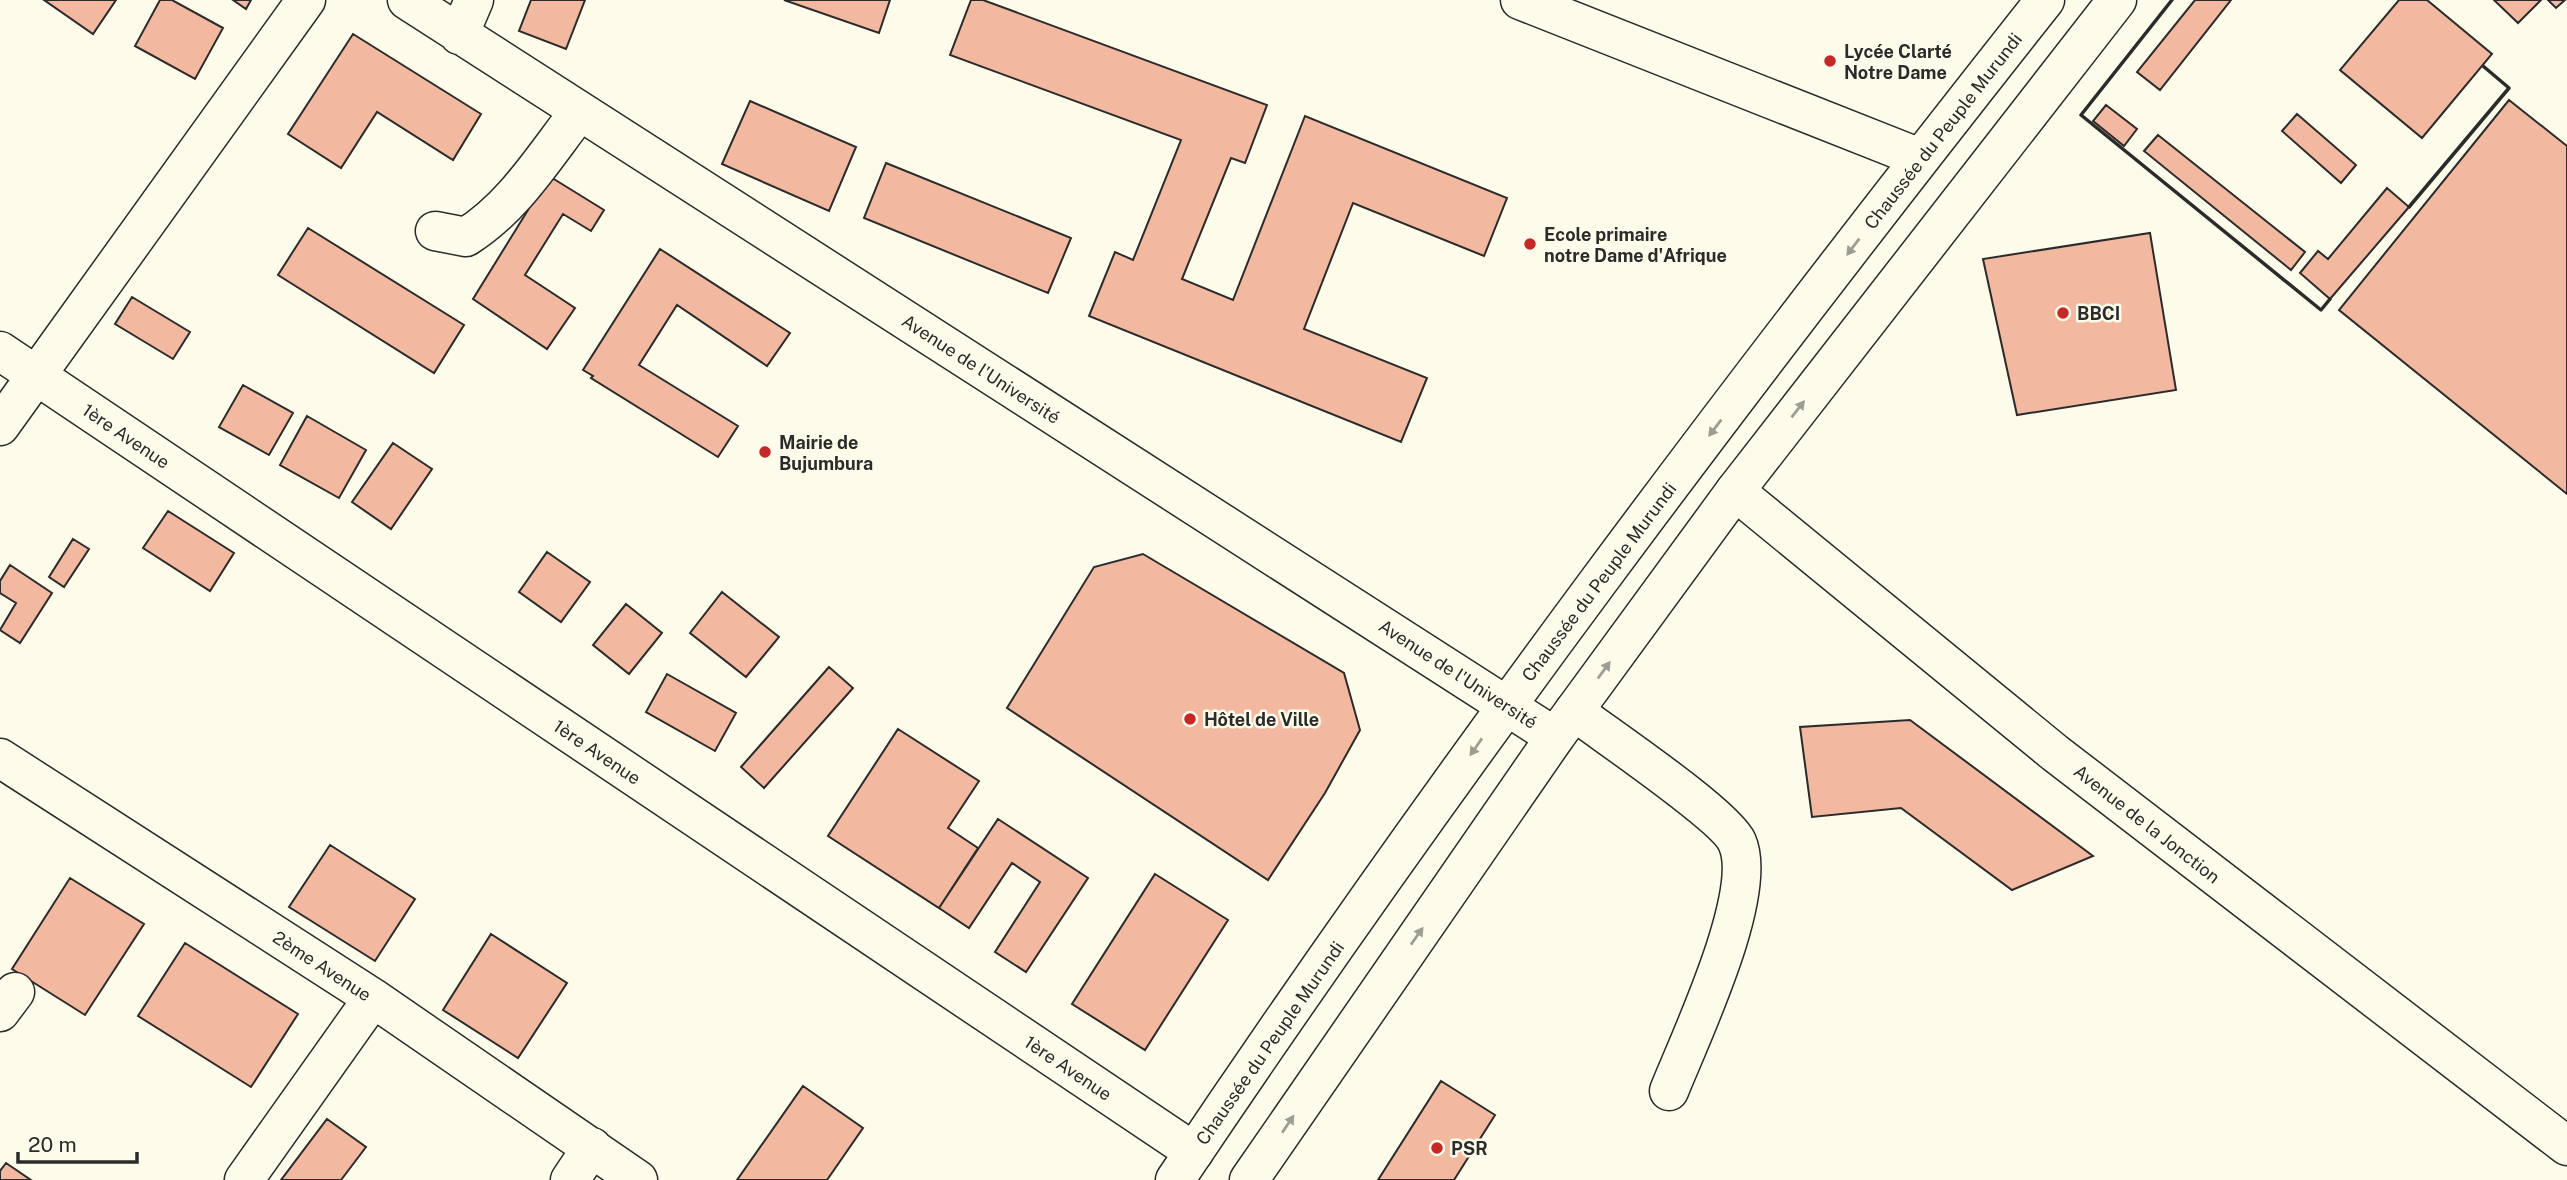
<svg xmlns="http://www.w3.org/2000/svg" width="2567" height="1180" font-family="'Public Sans',sans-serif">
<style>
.building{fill:#f2b8a0;stroke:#2b2b2b;stroke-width:2}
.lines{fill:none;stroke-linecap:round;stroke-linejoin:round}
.minor-casing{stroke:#2b2b2b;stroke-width:41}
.highway-casing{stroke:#2b2b2b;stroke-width:41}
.minor{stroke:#fdfbea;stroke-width:38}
.highway{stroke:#fdfbea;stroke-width:38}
.wall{stroke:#2b2b2b;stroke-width:3.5}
.oneway{fill:#9e9d94}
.poi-dot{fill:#c62828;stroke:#fdfbea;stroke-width:2.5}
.labels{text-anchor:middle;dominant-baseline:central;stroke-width:5;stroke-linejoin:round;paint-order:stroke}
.poi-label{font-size:18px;font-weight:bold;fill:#2b2b2b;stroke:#fdfbea;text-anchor:start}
.street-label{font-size:18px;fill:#2b2b2b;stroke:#fdfbea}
</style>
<rect width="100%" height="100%" fill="#fdfbea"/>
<path class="building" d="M 44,0 L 116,0 L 93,34 Z
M 160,0 L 172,0 L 223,28 L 195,79 L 135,46 Z
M 233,0 L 251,0 L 246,9 Z
M 531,0 L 585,0 L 566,49 L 519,31 Z
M 784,0 L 890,0 L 879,33 Z
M 971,0 L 983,0 L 1267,105 L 1245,163 L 1231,158 L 1182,279 L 1233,300 L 1305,116 L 1507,198 L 1484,256 L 1353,203 L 1304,329 L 1427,378 L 1401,442 L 1089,316 L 1115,252 L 1133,260 L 1181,140 L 950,55 Z
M 2195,0 L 2231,0 L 2160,90 L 2137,72 Z
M 2427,0 L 2492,54 L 2422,138 L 2340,70 L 2399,0 Z
M 2494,0 L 2541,0 L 2518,23 Z
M 2548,0 L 2565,0 L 2556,8 Z
M 353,34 L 481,114 L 453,160 L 377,112 L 341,168 L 288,134 Z
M 2509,100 L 2567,146 L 2567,494 L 2339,310 Z
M 750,101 L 856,147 L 829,211 L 722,164 Z
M 2106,105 L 2137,129 L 2124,146 L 2093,121 Z
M 2297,114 L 2356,165 L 2341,183 L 2282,131 Z
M 2158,135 L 2305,252 L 2291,270 L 2144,151 Z
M 886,163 L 1071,238 L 1048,293 L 864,218 Z
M 549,176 L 604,210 L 591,231 L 563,214 L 525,275 L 575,308 L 547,349 L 473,299 Z
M 2387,188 L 2409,207 L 2330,299 L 2300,273 L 2318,251 L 2328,259 Z
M 308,228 L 464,325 L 434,373 L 278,275 Z
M 2150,233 L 2176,390 L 2017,415 L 1983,259 Z
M 660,249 L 790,333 L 767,366 L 677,305 L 639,365 L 738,426 L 718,457 L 591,378 L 593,376 L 583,370 Z
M 132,297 L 190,332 L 173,359 L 115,324 Z
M 243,385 L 293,413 L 269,455 L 219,427 Z
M 307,416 L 366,450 L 339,498 L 280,465 Z
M 393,443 L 432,469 L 391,529 L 352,502 Z
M 168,511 L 234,553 L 210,591 L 143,548 Z
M 73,539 L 89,549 L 64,587 L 49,577 Z
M 547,552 L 590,582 L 561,622 L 519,592 Z
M 1143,554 L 1344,673 L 1360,730 L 1325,793 L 1268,880 L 1007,708 L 1094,567 Z
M 10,565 L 52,593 L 20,643 L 0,630 L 16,603 L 0,593 L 0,581 Z
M 722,592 L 779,637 L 746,677 L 690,633 Z
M 626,604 L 662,633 L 629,674 L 593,645 Z
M 829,667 L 853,688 L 764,788 L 741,767 Z
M 667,674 L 736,713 L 715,751 L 646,712 Z
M 1910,720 L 2093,856 L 2012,890 L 1901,808 L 1812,817 L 1800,727 Z
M 898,729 L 979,781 L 948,828 L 978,848 L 939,908 L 828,836 Z
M 998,819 L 1088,878 L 1026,972 L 995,952 L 1040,882 L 1012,863 L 969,928 L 939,908 Z
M 330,845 L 415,899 L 375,961 L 289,907 Z
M 1155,874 L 1228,920 L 1145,1050 L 1072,1004 Z
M 70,878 L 144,924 L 85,1015 L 12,969 Z
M 491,934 L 567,983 L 518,1058 L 443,1010 Z
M 185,943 L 298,1014 L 251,1087 L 138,1016 Z
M 1441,1081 L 1495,1115 L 1454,1180 L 1378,1180 Z
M 803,1086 L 863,1128 L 827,1180 L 737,1180 Z
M 327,1119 L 366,1147 L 341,1180 L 281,1180 Z
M 6,1163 L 31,1180 L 0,1180 L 0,1171 Z"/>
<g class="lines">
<defs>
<path id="minor" d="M 407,0 L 1555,737
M 1520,0 L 1920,158
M 459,35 L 474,0
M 435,231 L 466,237 C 514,207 544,157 579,112
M 0,351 L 1194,1152
M 0,426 L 306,0
M 1735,491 L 2055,753 L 2567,1146
M 1574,711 C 1604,734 1725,815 1737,842 C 1760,893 1690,1038 1669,1091
M 0,758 L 373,998 L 638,1180
M 0,1012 L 15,992
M 244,1180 L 373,998
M 570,1180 L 592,1147"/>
<path id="highway" d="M 1175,1180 C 1447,774 1742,383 2045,0
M 1249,1180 L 1555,737 L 1735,491 L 2117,0"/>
</defs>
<use href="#minor" class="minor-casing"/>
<use href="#highway" class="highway-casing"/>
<use href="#minor" class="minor"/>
<use href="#highway" class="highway"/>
<path class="wall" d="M 2172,0 L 2081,115 L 2321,310 L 2330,299
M 2409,207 L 2509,88 L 2483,66"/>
</g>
<defs><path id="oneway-solid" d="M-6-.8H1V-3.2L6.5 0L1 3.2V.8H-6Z" transform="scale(1.75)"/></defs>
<g class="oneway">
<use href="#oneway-solid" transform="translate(1853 247) rotate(127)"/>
<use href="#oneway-solid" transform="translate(1798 409) rotate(-52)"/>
<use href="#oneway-solid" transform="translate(1715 428) rotate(127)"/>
<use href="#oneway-solid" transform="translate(1604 670) rotate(-54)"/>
<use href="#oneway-solid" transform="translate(1476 747) rotate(125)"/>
<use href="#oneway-solid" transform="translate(1417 936) rotate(-55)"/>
<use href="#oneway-solid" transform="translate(1288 1124) rotate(-56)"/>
</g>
<g class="poi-dot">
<circle cx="1830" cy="61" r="7"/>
<circle cx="1530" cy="244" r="7"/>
<circle cx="2063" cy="313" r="7"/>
<circle cx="765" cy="452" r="7"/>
<circle cx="1190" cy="719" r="7"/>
<circle cx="1437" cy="1148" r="7"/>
</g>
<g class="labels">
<g class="poi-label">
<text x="1844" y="51">Lycée Clarté<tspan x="1844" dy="21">Notre Dame</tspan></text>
<text x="1544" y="234">Ecole primaire<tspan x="1544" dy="21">notre Dame d'Afrique</tspan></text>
<text x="2077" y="313">BBCI</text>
<text x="779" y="442">Mairie de<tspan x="779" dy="21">Bujumbura</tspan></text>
<text x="1204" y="719">Hôtel de Ville</text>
<text x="1451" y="1148">PSR</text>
</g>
<g class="street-label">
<text transform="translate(1943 131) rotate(-52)">Chaussée du Peuple Murundi</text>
<text transform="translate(981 369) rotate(33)">Avenue de l'Université</text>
<text transform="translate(126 436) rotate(34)">1ère Avenue</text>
<text transform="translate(1599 582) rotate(-53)">Chaussée du Peuple Murundi</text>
<text transform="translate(1458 674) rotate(33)">Avenue de l'Université</text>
<text transform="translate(597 752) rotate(34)">1ère Avenue</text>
<text transform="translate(2147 824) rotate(38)">Avenue de la Jonction</text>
<text transform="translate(322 966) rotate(33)">2ème Avenue</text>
<text transform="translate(1270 1043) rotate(-55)">Chaussée du Peuple Murundi</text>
<text transform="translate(1068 1068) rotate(34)">1ère Avenue</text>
</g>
</g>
<path d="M18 1152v10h119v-10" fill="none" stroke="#2b2b2b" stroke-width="3.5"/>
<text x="28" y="1152" font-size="21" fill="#2b2b2b" stroke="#fdfbea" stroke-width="5" paint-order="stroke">20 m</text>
</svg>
